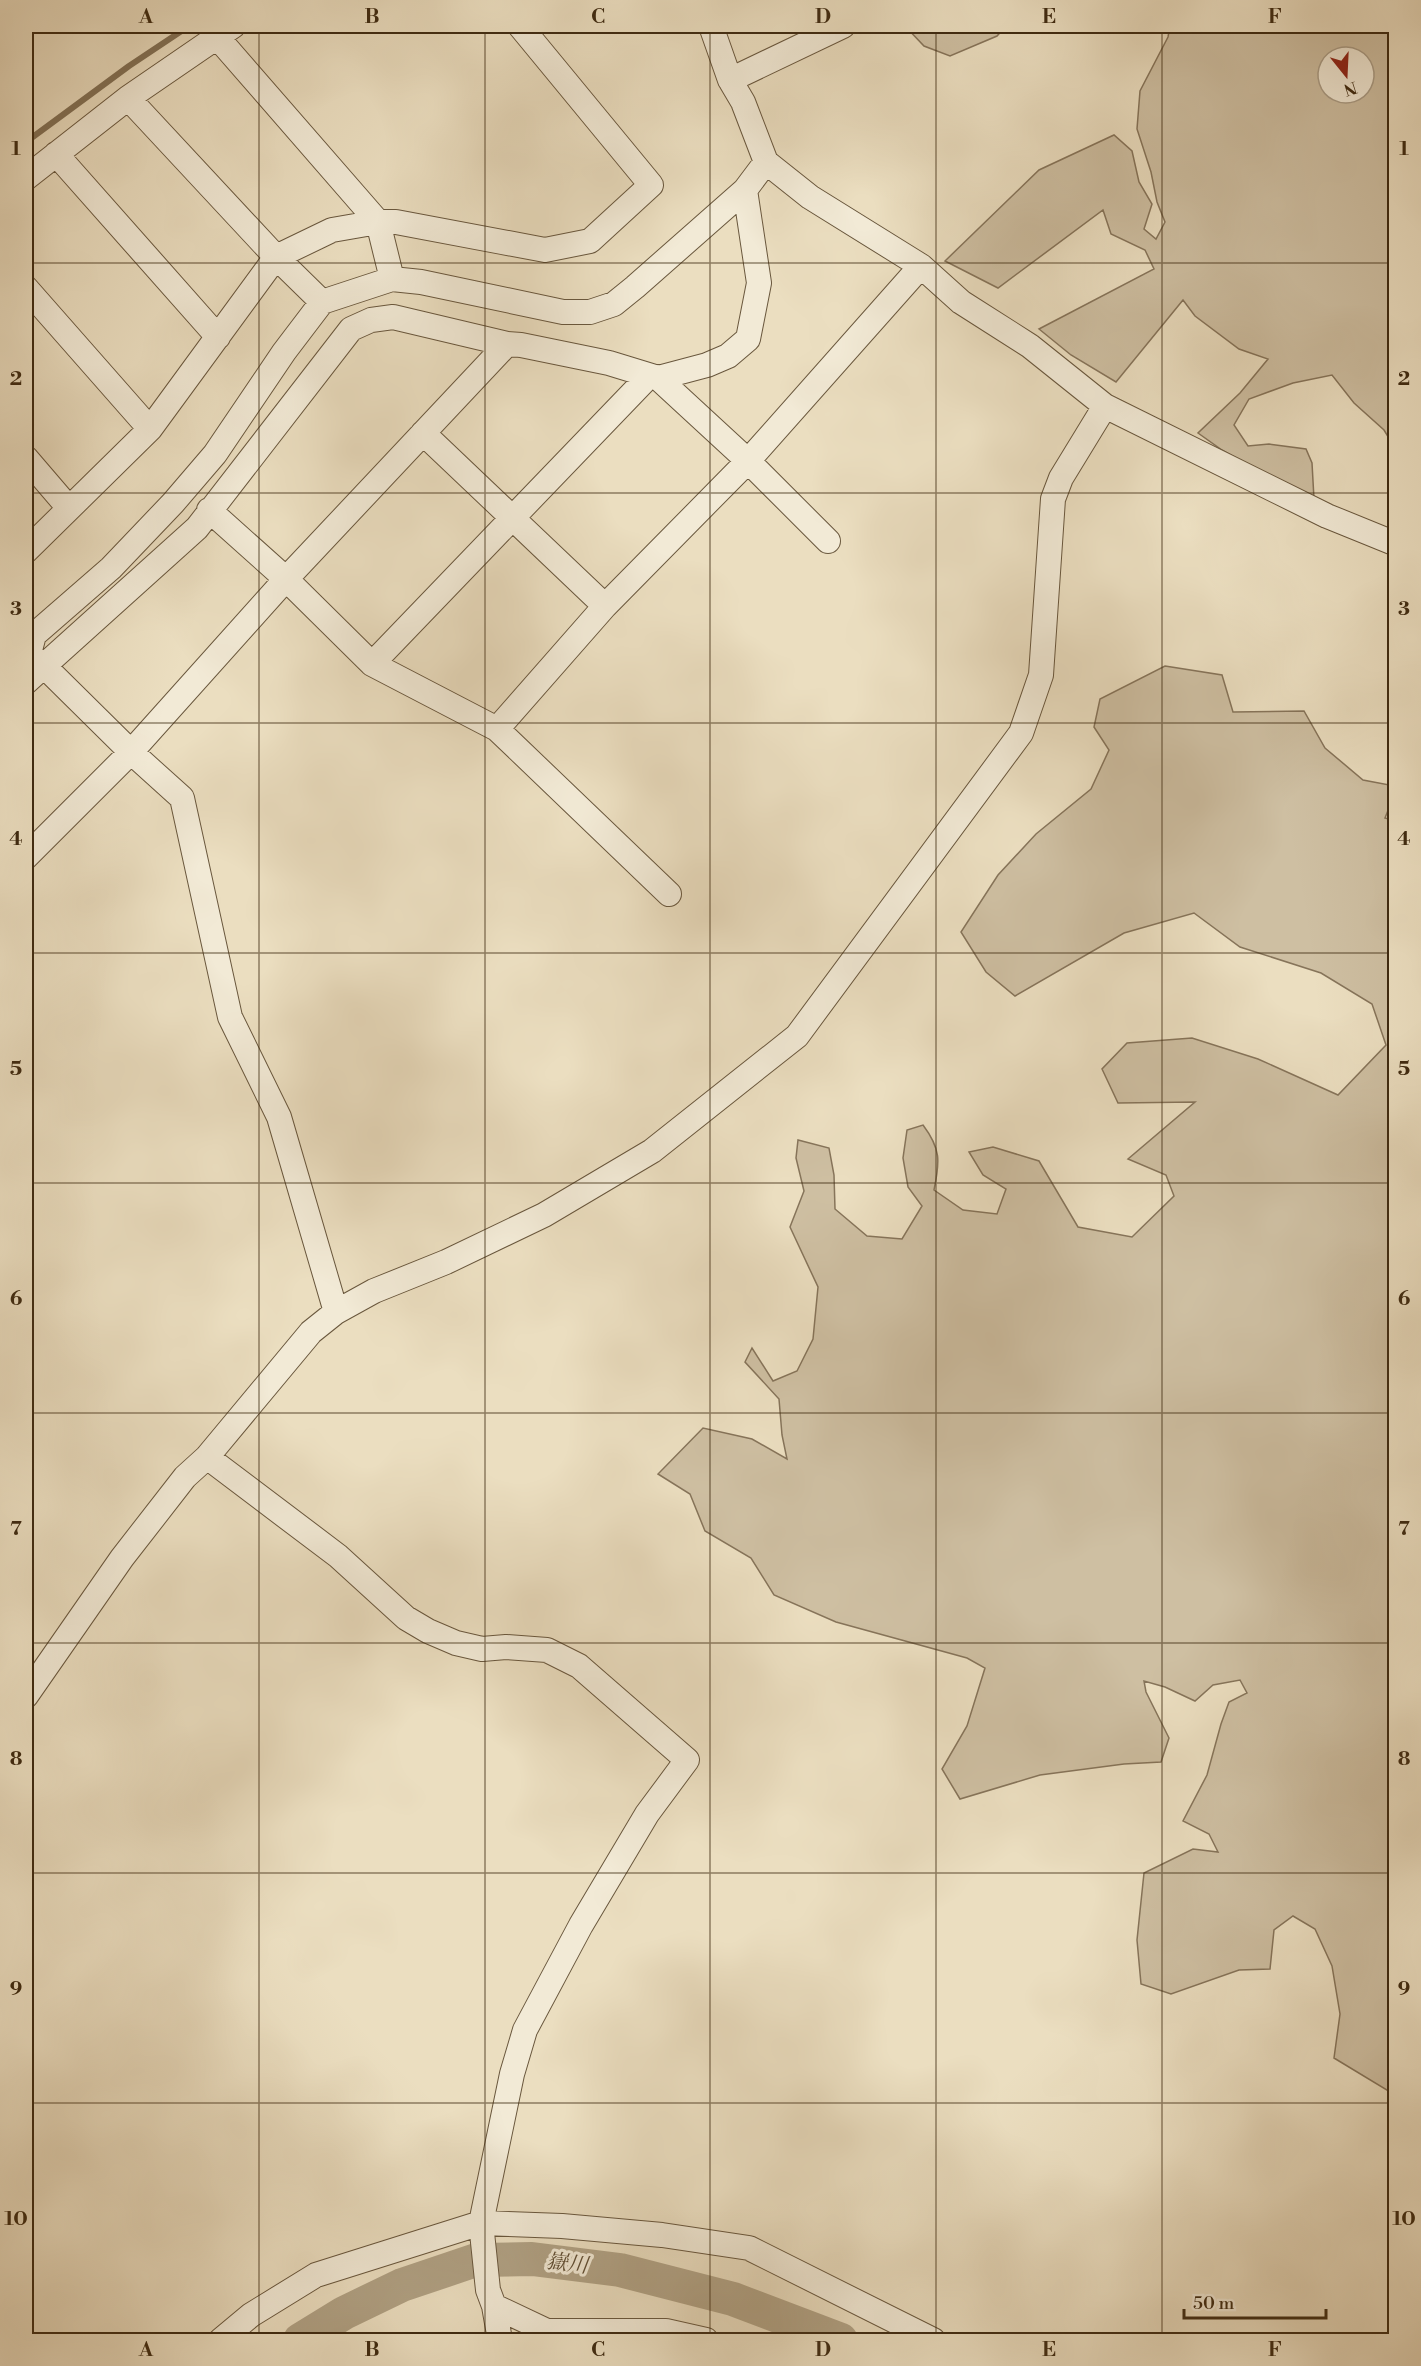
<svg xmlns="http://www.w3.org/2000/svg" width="1421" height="2366" font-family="'Libre Bodoni','Noto Serif JP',serif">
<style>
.green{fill:#cebfa2;stroke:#86745a;stroke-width:1.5;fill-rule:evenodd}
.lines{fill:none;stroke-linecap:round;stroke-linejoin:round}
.stream{stroke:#827156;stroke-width:6}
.river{stroke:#b0a184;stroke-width:34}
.minor-casing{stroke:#69573d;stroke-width:26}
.minor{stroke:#f2ead6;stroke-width:24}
.grid{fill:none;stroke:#3e2a11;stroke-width:1.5;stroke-opacity:0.55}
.labels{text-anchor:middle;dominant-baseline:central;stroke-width:6;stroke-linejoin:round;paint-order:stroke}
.water-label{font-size:21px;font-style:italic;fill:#604e34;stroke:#f2ead6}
.neatline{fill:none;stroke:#3e2a11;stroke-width:2}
.grid-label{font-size:20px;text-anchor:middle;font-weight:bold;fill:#3e2a11}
</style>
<rect width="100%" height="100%" fill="#ebdec0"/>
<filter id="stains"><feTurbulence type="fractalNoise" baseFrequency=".00333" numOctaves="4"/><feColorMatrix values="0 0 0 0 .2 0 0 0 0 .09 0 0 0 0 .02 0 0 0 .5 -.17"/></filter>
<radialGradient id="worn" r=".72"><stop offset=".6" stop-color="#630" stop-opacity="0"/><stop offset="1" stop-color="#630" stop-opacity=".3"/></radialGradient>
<path class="green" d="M 905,26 L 1006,26 L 997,36 L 950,56 L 924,46 Z
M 1170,26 L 1395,26 L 1395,448 L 1384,430 L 1354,403 L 1332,375 L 1293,383 L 1249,399 L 1234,425 L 1248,446 L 1269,444 L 1306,449 L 1312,463 L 1314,499 L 1303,497 L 1222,450 L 1198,433 L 1240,393 L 1268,359 L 1239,349 L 1195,316 L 1183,300 L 1116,382 L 1071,355 L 1039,329 L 1154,269 L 1145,250 L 1111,234 L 1103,210 L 998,288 L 945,261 L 1039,170 L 1114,135 L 1132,151 L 1139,182 L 1152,204 L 1144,229 L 1156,239 L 1165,222 L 1157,202 L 1151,172 L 1137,129 L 1140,91 L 1168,37 ZM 1328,57 L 1364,57 L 1364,93 L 1328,93 Z
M 1165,666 L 1222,675 L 1233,712 L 1304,711 L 1325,748 L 1363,780 L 1395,786 L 1395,793 L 1385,818 L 1396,821 L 1395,2095 L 1334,2058 L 1340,2014 L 1332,1966 L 1315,1929 L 1293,1916 L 1274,1930 L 1270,1969 L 1239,1970 L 1171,1994 L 1141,1984 L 1137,1940 L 1144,1873 L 1193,1849 L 1218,1852 L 1209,1834 L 1183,1821 L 1207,1775 L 1221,1724 L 1229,1702 L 1247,1693 L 1240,1680 L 1213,1685 L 1195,1701 L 1165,1687 L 1144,1681 L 1146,1692 L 1169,1738 L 1161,1762 L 1124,1764 L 1040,1775 L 960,1799 L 942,1769 L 967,1726 L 985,1668 L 967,1658 L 836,1622 L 774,1595 L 751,1558 L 705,1531 L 690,1494 L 658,1474 L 703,1428 L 752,1439 L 787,1459 L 782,1435 L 779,1399 L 745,1362 L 752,1348 L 773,1381 L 797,1371 L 813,1339 L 818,1287 L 790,1227 L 804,1191 L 796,1158 L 798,1140 L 829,1148 L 834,1175 L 835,1209 L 867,1236 L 902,1239 L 922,1206 L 908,1187 L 903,1158 L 907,1130 L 923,1125 C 941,1149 940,1161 934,1190 L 963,1210 L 997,1214 L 1006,1189 L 983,1175 L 969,1152 L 993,1147 L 1039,1161 L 1078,1227 L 1132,1237 L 1174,1196 L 1166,1175 L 1128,1159 L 1195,1102 L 1118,1103 L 1102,1069 L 1127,1043 L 1192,1038 L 1258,1059 L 1338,1095 L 1386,1045 L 1372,1004 L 1321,973 L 1240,947 L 1194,913 L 1124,933 L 1015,996 L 986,972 L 961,932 L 998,875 L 1036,834 L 1091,789 L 1109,750 L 1094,727 L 1100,699 Z"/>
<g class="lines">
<path class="stream" d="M 26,142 L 129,66 L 189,26"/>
<path class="river" d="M 300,2340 L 344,2313 L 402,2285 L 476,2260 L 532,2259 L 620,2270 L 733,2299 L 841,2340"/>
<defs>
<path id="minor" d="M 711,26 L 730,80 L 743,102 L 766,162 L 810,197 L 921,266 L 961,302 L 1030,346 L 1105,406 L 1327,516 L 1396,544
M 217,37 L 378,222 L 392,279
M 730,80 L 843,26
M 128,98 L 276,257 L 322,302
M 56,154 L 218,337
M 26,178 L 128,98 L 233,26
M 26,288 L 150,429
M 658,378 L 748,461 L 828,541
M 423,433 L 605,606
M 26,458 L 68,507
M 209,510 L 286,579 L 372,664 L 497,729 L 669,894
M 26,551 L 150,429 L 276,257 L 332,230 L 378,222 L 396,222 L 545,250 L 590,241 L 651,185 L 520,26
M 29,654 L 34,635 L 111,568 L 173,503 L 215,454 L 284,352 L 322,302 L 392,279 L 421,282 L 563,312 L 590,312 L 614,304 L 635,287 L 745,190 L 766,162
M 30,655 L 43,665 L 131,752 L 182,798 L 230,1017 L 279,1117 L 336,1312
M 372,664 L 649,376
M 26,682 L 197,528 L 351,329 L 371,320 L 393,317 L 507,344 L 521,345 L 609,363 L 658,378 L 707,365 L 728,356 L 748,339 L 759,283 L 745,190
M 497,729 L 605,606 L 748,461 L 921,266
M 26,857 L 131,752 L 286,579 L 507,344
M 207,1457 L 338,1556 L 406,1618 L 428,1631 L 456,1643 L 482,1649 L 506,1647 L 547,1650 L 579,1666 L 687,1760 L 647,1814 L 581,1925 L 525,2030 L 512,2074 L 481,2223 L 488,2290 L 494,2306 L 500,2340
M 26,1696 L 122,1558 L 185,1477 L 207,1457 L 311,1332 L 336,1312 L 374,1291 L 446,1262 L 544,1215 L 652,1151 L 797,1036 L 1021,733 L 1041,675 L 1053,499 L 1061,478 L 1105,406
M 494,2306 L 547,2331 L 666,2331 L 706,2340
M 221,2340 L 251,2315 L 316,2275 L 481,2223 L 562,2226 L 662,2235 L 749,2248 L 933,2340"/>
</defs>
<use href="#minor" class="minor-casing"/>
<use href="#minor" class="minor"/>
</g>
<path class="grid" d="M 259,26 L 259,2340M 485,26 L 485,2340M 710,26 L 710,2340M 936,26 L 936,2340M 1162,26 L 1162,2340M 26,263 L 1396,263M 26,493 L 1396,493M 26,723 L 1396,723M 26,953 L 1396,953M 26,1183 L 1396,1183M 26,1413 L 1396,1413M 26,1643 L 1396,1643M 26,1873 L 1396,1873M 26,2103 L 1396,2103"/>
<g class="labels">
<g class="water-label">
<text transform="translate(567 2264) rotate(7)">嶽川</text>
</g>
</g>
<rect width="1421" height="2366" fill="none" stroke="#ebdec0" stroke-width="66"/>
<g transform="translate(1346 75) rotate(162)"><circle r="28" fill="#f2ead6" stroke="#aa9d87" stroke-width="1.5"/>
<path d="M0-4.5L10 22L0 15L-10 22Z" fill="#8f2418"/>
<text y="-9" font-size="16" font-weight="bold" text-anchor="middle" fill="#3e2a11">N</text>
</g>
<path d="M1184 2309v9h142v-9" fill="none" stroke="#3e2a11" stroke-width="3"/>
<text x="1193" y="2309" font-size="18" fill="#3e2a11" stroke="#f2ead6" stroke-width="4.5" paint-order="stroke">50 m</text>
<rect x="33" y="33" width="1355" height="2300" class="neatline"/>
<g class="grid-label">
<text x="146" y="23">A</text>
<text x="372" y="23">B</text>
<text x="598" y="23">C</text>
<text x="823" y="23">D</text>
<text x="1049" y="23">E</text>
<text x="1275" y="23">F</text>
<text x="16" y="155">1</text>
<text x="1404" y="155">1</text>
<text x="16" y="385">2</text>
<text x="1404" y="385">2</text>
<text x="16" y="615">3</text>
<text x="1404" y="615">3</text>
<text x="16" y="845">4</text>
<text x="1404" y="845">4</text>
<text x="16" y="1075">5</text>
<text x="1404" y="1075">5</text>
<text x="16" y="1305">6</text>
<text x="1404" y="1305">6</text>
<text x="16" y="1535">7</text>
<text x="1404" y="1535">7</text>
<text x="16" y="1765">8</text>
<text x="1404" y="1765">8</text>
<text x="16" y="1995">9</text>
<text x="1404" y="1995">9</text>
<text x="16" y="2225">10</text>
<text x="1404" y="2225">10</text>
<text x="146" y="2356">A</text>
<text x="372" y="2356">B</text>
<text x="598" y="2356">C</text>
<text x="823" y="2356">D</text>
<text x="1049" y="2356">E</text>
<text x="1275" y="2356">F</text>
</g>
<rect width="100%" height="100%" filter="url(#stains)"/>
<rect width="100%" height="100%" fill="url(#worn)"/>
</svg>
